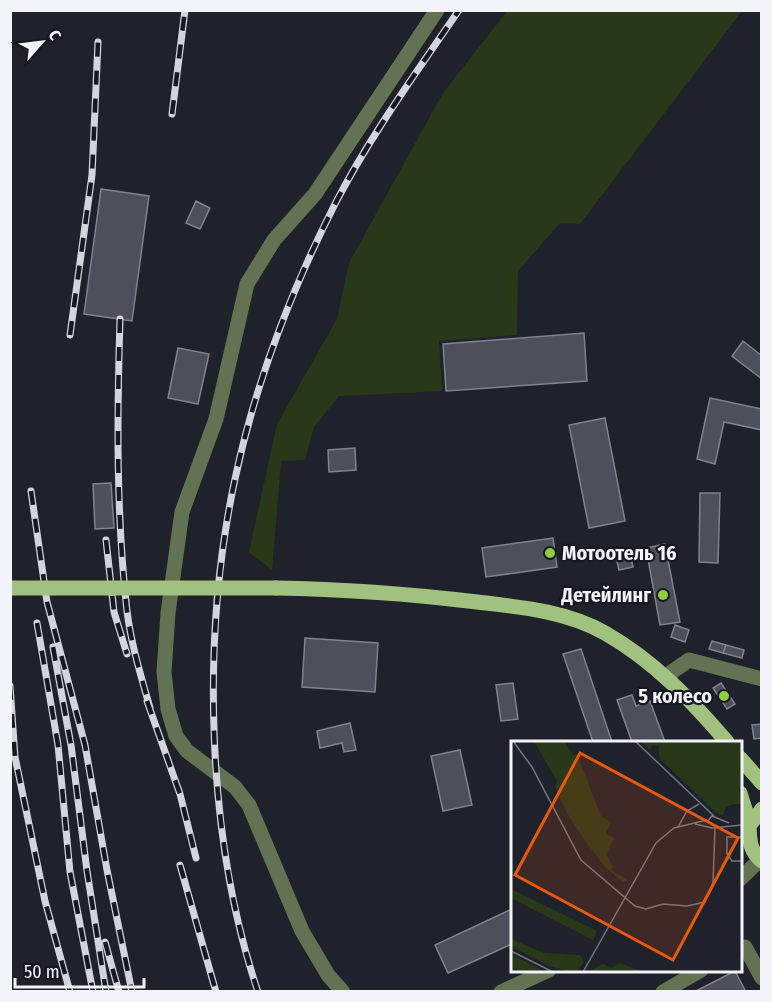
<svg xmlns="http://www.w3.org/2000/svg" width="772" height="1002" font-family="'Fira Sans Condensed',sans-serif">
<style>
.green{fill:#2a381a}
.building{fill:#4d505a;stroke:#7f838d;stroke-width:1.5}
.lines{fill:none;stroke-linecap:round;stroke-linejoin:round}
.minor{stroke:#627252;stroke-width:15}
.major{stroke:#a1c27e;stroke-width:15}
.rail-casing{stroke:#d3d5dc;stroke-width:7}
.rail{stroke:#161921;stroke-width:4.5;stroke-dasharray:14;stroke-linecap:butt}
.major-bridge{stroke:#a1c27e;stroke-width:15}
.poi-dot{fill:#92cd3e;stroke:#161921;stroke-width:2}
.labels{text-anchor:middle;dominant-baseline:central;stroke-width:4.5;stroke-linejoin:round;paint-order:stroke}
.poi-label{font-size:20px;font-weight:bold;fill:#f2f4fa;stroke:#161921;text-anchor:end}
.inset-road{fill:none;stroke:#74767e;stroke-width:1.5}
.view{fill:#e8590c;fill-opacity:0.15;stroke:#e8590c;stroke-width:3}
.inset-edge{fill:none;stroke:#f2f4fa;stroke-width:3}
</style>
<rect width="100%" height="100%" fill="#20222b"/>
<path class="green" d="M 508,10 L 742,11 L 580,224 L 560,223 L 518,271 L 517,335 L 439,341 L 442,391 L 339,396 L 314,427 L 305,460 L 281,461 L 272,570 L 249,552 L 277,424 L 337,319 L 349,263 L 443,93 Z"/>
<path class="building" d="M 101,189 L 149,196 L 132,321 L 84,314 Z
M 196,201 L 210,208 L 200,229 L 186,223 Z
M 584,333 L 587,381 L 446,391 L 443,344 Z
M 743,341 L 762,356 L 762,379 L 732,356 Z
M 178,348 L 209,354 L 198,404 L 168,398 Z
M 710,398 L 762,409 L 762,430 L 724,422 L 715,464 L 697,459 Z
M 605,418 L 625,521 L 589,528 L 569,425 Z
M 355,448 L 356,470 L 329,472 L 328,450 Z
M 111,483 L 114,528 L 95,529 L 93,484 Z
M 700,493 L 720,493 L 718,563 L 699,562 Z
M 553,538 L 557,567 L 486,577 L 482,548 Z
M 665,544 L 680,622 L 660,625 L 646,548 Z
M 630,554 L 633,567 L 619,570 L 616,557 Z
M 675,625 L 689,630 L 685,642 L 671,637 Z
M 305,638 L 378,643 L 375,692 L 302,687 Z
M 712,641 L 726,645 L 723,653 L 709,649 Z
M 726,645 L 744,650 L 742,658 L 723,653 Z
M 581,649 L 612,742 L 593,742 L 563,654 Z
M 513,683 L 518,719 L 501,721 L 496,685 Z
M 721,683 L 735,704 L 727,709 L 713,688 Z
M 632,695 L 636,706 L 650,701 L 665,742 L 632,742 L 617,700 Z
M 350,723 L 356,750 L 344,752 L 342,743 L 320,748 L 317,731 Z
M 762,724 L 762,738 L 754,739 L 752,725 Z
M 460,750 L 472,805 L 443,811 L 431,756 Z
M 512,909 L 512,944 L 448,973 L 435,945 Z
M 735,971 L 746,992 L 694,992 Z"/>
<g class="lines">
<path class="minor" d="M 666,676 L 689,660 L 762,679
M 740,879 L 760,860
M 740,950 L 745,947 L 762,978
M 343,992 L 328,975 L 302,931 L 249,805 L 235,787 L 187,751 L 176,736 L 168,709 L 164,672 L 168,613 L 182,512 L 216,419 L 247,284 L 274,240 L 315,194 L 437,10
M 501,992 L 549,970
M 663,992 L 701,970"/>
<path class="major" d="M 276,588 C 343,589 410,594 477,602 C 520,607 567,611 605,633 C 654,661 691,700 727,742
M 740,758 L 762,783
M 740,793 C 743,804 748,815 749,826 C 750,841 749,850 762,861
M 749,826 L 762,809"/>
<defs>
<path id="rail" d="M 172,114 L 185,10
M 120,319 C 117,416 116,514 127,611 C 131,644 141,676 150,708
M 70,335 L 92,175 L 98,42
M 31,491 L 47,602 L 85,745 L 107,870 L 132,992
M 106,540 L 114,612 L 127,654
M 37,623 L 58,745 L 70,872 L 93,992
M 53,647 L 71,745 L 87,871 L 106,992
M 10,686 L 15,757 L 45,901 L 70,992
M 147,701 L 180,794 L 196,858
M 180,865 L 216,992
M 105,942 L 119,992
M 258,992 C 206,838 201,637 235,479 C 255,384 291,291 335,204 C 370,136 416,73 459,10"/>
</defs>
<use href="#rail" class="rail-casing"/>
<use href="#rail" class="rail"/>
<path class="major-bridge" d="M 10,588 L 276,588"/>
</g>
<g class="poi-dot">
<circle cx="550" cy="553" r="6"/>
<circle cx="663" cy="595" r="6"/>
<circle cx="724" cy="696" r="6"/>
</g>
<g class="labels">
<g class="poi-label">
<text x="562" y="553" text-anchor="start">Мотоотель 16</text>
<text x="651" y="595">Детейлинг</text>
<text x="712" y="696">5 колесо</text>
</g>
</g>
<g transform="translate(511 741)">
<rect width="231" height="231" fill="#20222b"/>
<path d="M 23,0 L 53,0 L 62,14 L 66,13 L 90,75 L 100,81 L 95,93 L 103,97 L 95,114 L 102,125 L 100,129 L 117,139 L 112,141 L 94,126 L 75,101 L 56,72 L 44,45 L 46,40 ZM 130,0 L 231,0 L 231,63 L 222,63 L 215,66 L 212,74 L 207,73 L 149,18 L 147,5 L 142,4 L 139,9 ZM 0,148 L 86,190 L 82,199 L 0,157 ZM 0,198 L 33,212 L 69,214 L 73,221 L 66,230 L 59,231 L 38,225 L 0,205 ZM 0,213 L 35,231 L 0,231 ZM 108,222 L 133,231 L 76,231 L 92,223 L 101,227 Z" fill="#2a381a"/>
<path class="inset-road" d="M 2,0 L 21,26 L 70,119 L 124,165 L 135,168 L 152,163 L 176,165 L 194,161 L 202,142 L 204,87M 124,0 L 203,75M 196,81 L 201,75 L 218,82M 184,83 L 201,87 L 231,84M 167,86 L 176,70 L 188,63M 231,96 L 216,96 L 216,113 L 221,120 L 231,120M 0,210 L 42,231M 72,231 L 145,102 L 163,87 L 196,79"/>
<path class="view" d="M 69,12 L 227,97 L 162,219 L 4,134 Z"/>
<rect width="231" height="231" class="inset-edge"/>
</g>
<rect width="772" height="1002" fill="none" stroke="#f2f4fa" stroke-width="24"/>
<g transform="translate(42 42) rotate(62)" stroke="#161921" stroke-width="4.5" paint-order="stroke">
<path d="M0-4.5L10 22L0 15L-10 22Z" fill="#f2f4fa"/>
<text y="-9" font-size="16" font-weight="bold" text-anchor="middle" fill="#f2f4fa">С</text>
</g>
<path d="M15 978v9h129v-9" fill="none" stroke="#f2f4fa" stroke-width="3"/>
<text x="24" y="978" font-size="18" fill="#f2f4fa" stroke="#161921" stroke-width="4.5" paint-order="stroke">50 m</text>
</svg>
